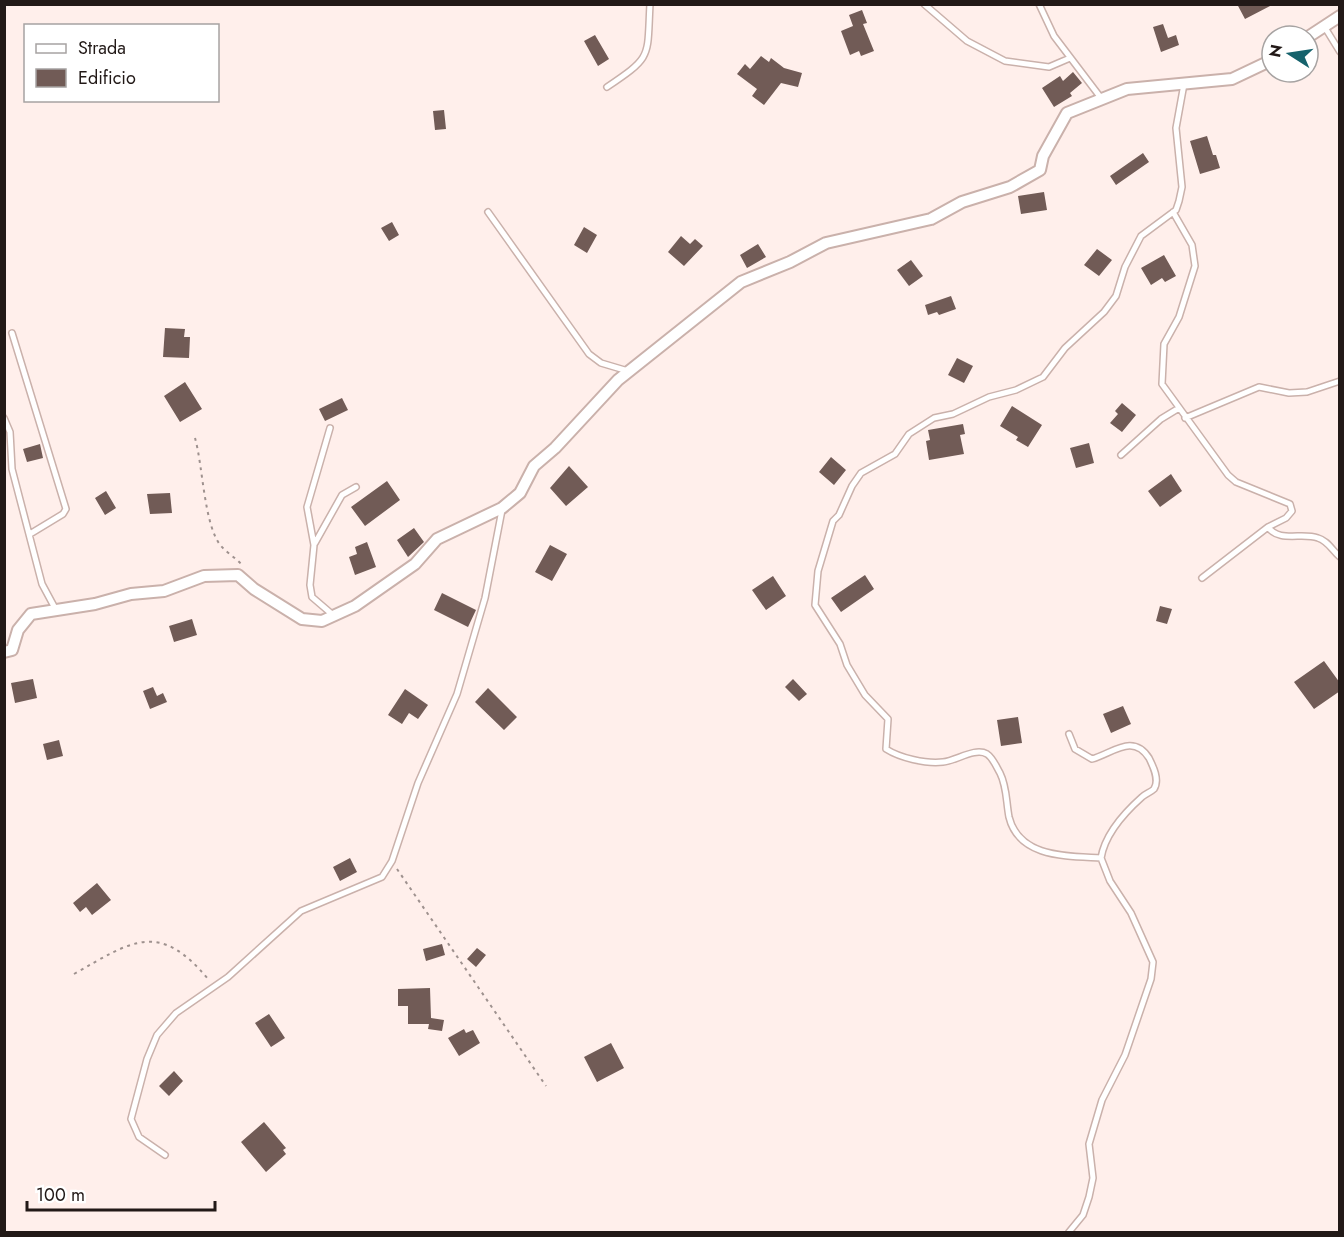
<svg xmlns="http://www.w3.org/2000/svg" width="1344" height="1237" font-family="Jost,sans-serif">
<style>
.building{fill:#715b56}
.lines{fill:none;stroke-linecap:round;stroke-linejoin:round}
.lane-casing{stroke:#cab1ab;stroke-width:8}
.street-casing{stroke:#cab1ab;stroke-width:14}
.path{stroke:#9e918e;stroke-width:2;stroke-dasharray:3 4.5;stroke-linecap:butt}
.lane{stroke:#fff;stroke-width:5}
.street{stroke:#fff;stroke-width:10}
</style>
<rect width="100%" height="100%" fill="#ffefeb"/>
<path class="building" d="M 1237,4 L 1274,4 L 1245,19 Z
M 862,10 L 867,23 L 863,24 L 874,51 L 861,56 L 859,51 L 850,55 L 841,31 L 853,26 L 849,15 Z
M 1163,24 L 1168,38 L 1176,35 L 1179,45 L 1161,52 L 1153,27 Z
M 595,35 L 609,59 L 598,66 L 584,41 Z
M 761,56 L 769,62 L 771,58 L 784,68 L 802,73 L 798,87 L 781,83 L 764,105 L 752,96 L 757,89 L 737,74 L 745,64 L 750,69 Z
M 1073,72 L 1082,83 L 1070,93 L 1072,96 L 1054,107 L 1042,88 L 1060,76 L 1063,81 Z
M 444,110 L 446,129 L 435,130 L 433,111 Z
M 1207,136 L 1213,155 L 1216,155 L 1220,168 L 1200,174 L 1190,141 Z
M 1143,153 L 1149,162 L 1116,185 L 1110,176 Z
M 1044,192 L 1047,210 L 1021,214 L 1018,196 Z
M 392,222 L 399,235 L 389,241 L 381,228 Z
M 584,227 L 597,235 L 587,253 L 574,245 Z
M 681,236 L 690,244 L 695,239 L 703,246 L 684,266 L 668,252 Z
M 758,244 L 766,257 L 747,268 L 740,255 Z
M 1097,249 L 1112,260 L 1099,276 L 1084,265 Z
M 1164,255 L 1176,276 L 1165,282 L 1162,278 L 1151,285 L 1141,268 Z
M 911,260 L 923,276 L 909,286 L 897,270 Z
M 951,296 L 956,309 L 939,315 L 937,312 L 928,315 L 925,305 Z
M 165,328 L 185,329 L 184,337 L 190,337 L 189,358 L 163,357 Z
M 957,358 L 973,366 L 964,383 L 948,375 Z
M 185,382 L 202,409 L 180,422 L 164,396 Z
M 342,398 L 348,410 L 325,421 L 319,409 Z
M 1122,403 L 1136,415 L 1122,432 L 1110,423 L 1118,414 L 1115,411 Z
M 1012,406 L 1042,425 L 1028,447 L 1016,440 L 1018,437 L 1000,426 Z
M 963,424 L 965,434 L 960,435 L 964,454 L 929,460 L 926,441 L 930,440 L 928,430 Z
M 1089,443 L 1094,463 L 1076,468 L 1070,448 Z
M 40,444 L 43,458 L 27,462 L 23,449 Z
M 831,457 L 846,470 L 834,485 L 819,472 Z
M 569,466 L 588,487 L 566,506 L 550,488 Z
M 1171,474 L 1182,491 L 1160,507 L 1148,491 Z
M 387,481 L 400,500 L 365,526 L 351,507 Z
M 106,491 L 116,508 L 105,515 L 95,498 Z
M 170,493 L 172,513 L 150,514 L 147,494 Z
M 414,528 L 424,542 L 408,557 L 397,540 Z
M 367,542 L 376,567 L 355,575 L 349,557 L 357,554 L 355,547 Z
M 550,545 L 567,554 L 552,581 L 535,572 Z
M 865,575 L 874,589 L 841,612 L 831,598 Z
M 773,576 L 786,596 L 766,610 L 752,590 Z
M 442,593 L 476,610 L 468,627 L 434,610 Z
M 1160,606 L 1172,609 L 1167,624 L 1156,621 Z
M 192,619 L 197,635 L 174,642 L 169,626 Z
M 1324,661 L 1340,683 L 1340,691 L 1314,709 L 1294,682 Z
M 33,679 L 37,698 L 15,703 L 11,683 Z
M 793,679 L 807,694 L 799,701 L 785,687 Z
M 153,687 L 157,696 L 163,693 L 167,702 L 150,709 L 143,691 Z
M 488,688 L 517,717 L 504,730 L 475,702 Z
M 405,689 L 428,705 L 418,719 L 409,713 L 402,724 L 388,715 Z
M 1123,706 L 1131,724 L 1111,733 L 1103,714 Z
M 1018,717 L 1022,743 L 1001,746 L 997,720 Z
M 59,740 L 63,756 L 47,760 L 43,744 Z
M 350,858 L 357,872 L 340,881 L 333,867 Z
M 97,883 L 111,900 L 92,915 L 86,907 L 80,912 L 73,903 Z
M 442,944 L 445,955 L 426,961 L 423,949 Z
M 477,948 L 486,955 L 476,967 L 467,959 Z
M 430,988 L 431,1018 L 444,1020 L 442,1031 L 428,1029 L 429,1024 L 408,1024 L 408,1006 L 398,1006 L 398,989 Z
M 269,1014 L 285,1038 L 271,1047 L 255,1023 Z
M 464,1029 L 466,1033 L 473,1030 L 480,1043 L 459,1056 L 448,1038 Z
M 611,1043 L 624,1068 L 597,1082 L 584,1057 Z
M 174,1071 L 183,1081 L 169,1096 L 159,1086 Z
M 264,1122 L 286,1148 L 283,1150 L 286,1154 L 266,1172 L 241,1142 Z"/>
<g class="lines">
<defs>
<path id="lane" d="M 924,4 L 967,41 L 1005,61 L 1049,67 L 1070,58
M 1039,4 L 1054,36 L 1101,98
M 1324,26 L 1340,52
M 607,87 C 653,56 647,58 650,4
M 488,212 L 589,354 L 601,363 L 628,371
M 1173,212 L 1192,245 L 1195,266 L 1179,317 L 1164,344 L 1162,384 L 1228,475 L 1236,482 L 1290,504 L 1292,511 L 1286,518 L 1268,527 C 1279,543 1302,532 1318,538 C 1328,541 1332,550 1340,557
M 12,333 L 66,509 L 63,514 L 30,534
M 4,418 L 10,432 L 12,469 L 42,584 L 56,610
M 1185,418 L 1259,387 L 1289,393 L 1307,392 L 1340,381
M 330,428 L 307,507 L 314,545 L 310,585 L 312,597 L 333,615
M 1121,455 L 1161,419 L 1179,408
M 315,543 L 342,495 L 356,487
M 1202,578 L 1268,527
M 1069,734 L 1075,749 L 1092,759 C 1113,753 1133,733 1149,758 C 1153,766 1160,780 1154,789 C 1151,792 1145,794 1142,797 C 1124,813 1105,834 1101,858
M 165,1155 L 139,1137 L 131,1119 L 147,1059 L 157,1035 L 176,1013 L 228,977 L 301,911 L 382,877 L 392,861 L 418,783 L 457,694 L 485,598 L 502,510
M 1069,1232 L 1083,1215 L 1089,1197 L 1093,1178 L 1089,1144 L 1102,1100 L 1125,1055 L 1151,979 L 1153,962 L 1131,913 L 1110,881 L 1101,858 C 1067,856 1019,858 1009,817 C 1006,801 1007,787 1000,773 C 996,766 993,758 987,754 C 975,747 956,761 943,762 C 926,764 900,758 886,749 L 888,719 L 865,695 L 847,665 L 840,644 L 815,605 L 818,571 L 833,521 L 839,515 L 852,486 L 861,473 L 895,454 L 909,434 L 934,418 L 953,414 L 989,397 L 1016,390 L 1043,377 L 1065,348 L 1104,312 L 1116,296 L 1125,267 L 1141,236 L 1176,210 L 1179,201 L 1182,187 L 1176,128 L 1184,84"/>
<path id="street" d="M 1308,37 L 1340,16
M 4,652 L 12,650 L 18,630 L 31,614 L 95,604 L 131,594 L 164,591 L 204,576 L 238,575 L 254,589 L 302,619 L 322,621 L 355,606 L 415,564 L 437,539 L 502,508 L 520,493 L 534,466 L 555,448 L 618,380 L 741,282 L 790,262 L 826,243 L 931,219 L 962,202 L 1010,187 L 1040,170 L 1043,156 L 1067,113 L 1127,89 L 1232,79 L 1272,60"/>
</defs>
<use href="#lane" class="lane-casing"/>
<use href="#street" class="street-casing"/>
<path class="path" d="M 195,438 C 203,466 204,526 221,546 C 227,553 236,558 242,565
M 397,869 L 546,1086
M 74,974 C 132,941 159,920 208,979"/>
<use href="#lane" class="lane"/>
<use href="#street" class="street"/>
</g>
<rect width="1344" height="1237" fill="none" stroke="#221917" stroke-width="12"/>
<rect x="24" y="24" width="195" height="78" fill="#ffffff" stroke="#a7a3a2" stroke-width="1.5"/>
<rect x="36" y="44" width="30" height="9" fill="#ffffff" stroke="#a7a3a2" stroke-width="1.5"/>
<text x="78" y="54" font-size="18" fill="#221917">Strada</text>
<rect x="36" y="69" width="30" height="18" fill="#715b56" stroke="#a7a3a2" stroke-width="1.5"/>
<text x="78" y="84" font-size="18" fill="#221917">Edificio</text>
<g transform="translate(1290 54) rotate(282)"><circle r="28" fill="#ffffff" stroke="#a7a3a2" stroke-width="1.5"/>
<path d="M0-4.5L10 22L0 15L-10 22Z" fill="#15626c"/>
<text y="-9" font-size="16" font-weight="bold" text-anchor="middle" fill="#221917">N</text>
</g>
<path d="M27 1201v9h188v-9" fill="none" stroke="#221917" stroke-width="3"/>
<text x="36" y="1201" font-size="18" fill="#221917" stroke="#ffffff" stroke-width="4.5" paint-order="stroke">100 m</text>
</svg>
